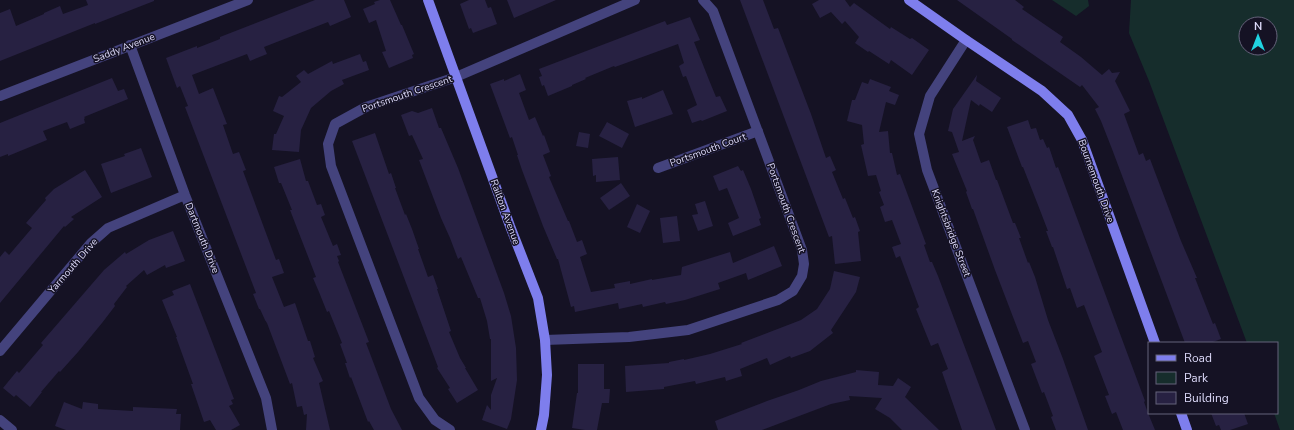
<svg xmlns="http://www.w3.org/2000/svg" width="1294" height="430" font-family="'Nunito Sans',sans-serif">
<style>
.green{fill:#162d2c;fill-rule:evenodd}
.building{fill:#272142}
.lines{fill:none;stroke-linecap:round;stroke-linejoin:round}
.street{stroke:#44437d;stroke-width:10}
.secondary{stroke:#7e7eed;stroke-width:10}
.labels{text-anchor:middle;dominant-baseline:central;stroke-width:3;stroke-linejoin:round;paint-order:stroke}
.street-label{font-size:10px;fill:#dddafa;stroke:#151224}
</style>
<rect width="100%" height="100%" fill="#151224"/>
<path class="green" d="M 1052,0 L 1088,0 L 1089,6 L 1076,16 Z
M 1131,0 L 1294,0 L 1294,430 L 1280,430 L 1274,413 L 1277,413 L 1277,343 L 1247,343 L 1149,81 L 1129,33 ZM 1246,24 L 1270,24 L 1270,48 L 1246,48 Z"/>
<path class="building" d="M 86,0 L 154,0 L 154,1 L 95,24 L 95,23 L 0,61 L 0,13 L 10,9 L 16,26 L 44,14 L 44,13 L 60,6 L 63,14 L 88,5 Z
M 315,0 L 344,0 L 351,17 L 330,26 L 328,22 L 264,47 L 267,54 L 250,61 L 247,54 L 192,75 L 199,94 L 213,88 L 227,124 L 223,125 L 233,154 L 239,152 L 246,170 L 243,171 L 276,260 L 279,259 L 284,273 L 272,277 L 284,307 L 295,303 L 308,341 L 310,341 L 315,357 L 313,358 L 323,381 L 319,383 L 330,430 L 306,430 L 307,414 L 304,415 L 302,406 L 297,407 L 292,383 L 290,384 L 267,323 L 265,320 L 260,309 L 259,309 L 253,294 L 256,293 L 185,107 L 188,106 L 180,86 L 177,88 L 166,58 L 197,46 L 197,48 L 220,39 L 220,37 Z
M 380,0 L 390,0 L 401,25 L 402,25 L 414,54 L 412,55 L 413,58 L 389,68 L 382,52 L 386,51 L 376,20 L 369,23 L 363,9 L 375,4 L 374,2 Z
M 469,0 L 485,0 L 488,8 L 491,7 L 497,24 L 473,33 L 471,28 L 469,29 L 460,4 Z
M 507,0 L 556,0 L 514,18 Z
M 740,0 L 763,0 L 774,29 L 778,28 L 811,114 L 826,158 L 830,156 L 836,170 L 832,172 L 843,199 L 845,198 L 853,218 L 855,217 L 860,231 L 858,232 L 861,261 L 835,264 L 832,236 L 829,237 Z
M 819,0 L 845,0 L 850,7 L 854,3 L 890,29 L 891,27 L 910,39 L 912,38 L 929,50 L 912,75 L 891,60 L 889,64 L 869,51 L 868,52 L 855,43 L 859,37 L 845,21 L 842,24 L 831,12 L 820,18 L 812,4 Z
M 957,0 L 1015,0 L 1024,7 L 1022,9 L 1063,37 L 1060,42 L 1081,57 L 1102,75 L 1109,69 L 1112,73 L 1120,72 L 1115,81 L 1130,111 L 1124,114 L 1139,155 L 1143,153 L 1146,161 L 1150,159 L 1181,241 L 1197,278 L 1195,278 L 1213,324 L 1215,323 L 1221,339 L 1210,343 L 1185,343 L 1112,149 L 1101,121 L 1095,109 L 1099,107 L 1082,85 L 1080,87 L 1012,40 L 1012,39 Z
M 690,17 L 700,40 L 694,42 L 709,80 L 716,97 L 720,96 L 727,111 L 702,121 L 701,120 L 692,123 L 687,110 L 697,105 L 686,76 L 683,77 L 679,66 L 684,63 L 678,44 L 615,67 L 614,66 L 585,78 L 586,79 L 572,85 L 572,86 L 548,96 L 544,85 L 542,86 L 539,77 L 542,76 L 539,69 L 665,21 L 667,25 Z
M 360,54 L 363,62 L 366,61 L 369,70 L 342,80 L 344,84 L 331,91 L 311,108 L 301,130 L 299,152 L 272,150 L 274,134 L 276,134 L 284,116 L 273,111 L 279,96 L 282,97 L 301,82 L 296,76 L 304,70 L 308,74 L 332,61 L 333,64 Z
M 520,74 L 526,90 L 519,93 L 529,120 L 535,117 L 543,136 L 544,135 L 550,152 L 543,155 L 551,176 L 549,177 L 568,221 L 569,221 L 577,242 L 582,240 L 587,254 L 580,257 L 591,292 L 615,288 L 614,284 L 630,281 L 630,284 L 652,279 L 652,280 L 681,275 L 682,267 L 730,252 L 733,263 L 774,246 L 782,266 L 748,280 L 746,273 L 718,283 L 720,289 L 685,300 L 666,304 L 665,302 L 643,307 L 642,304 L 619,309 L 618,303 L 575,312 L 574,306 L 571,307 L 558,259 L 557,259 L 543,226 L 522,170 L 517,155 L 518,155 L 512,137 L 510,138 L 490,84 L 504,79 L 504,81 Z
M 977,75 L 976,81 L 1001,98 L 992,112 L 980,104 L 979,106 L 971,100 L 962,141 L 975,136 L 973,140 L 981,163 L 989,160 L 996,180 L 997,180 L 1013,223 L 1015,223 L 1021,238 L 1019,238 L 1028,263 L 1029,262 L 1035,277 L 1048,320 L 1063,359 L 1088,430 L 1056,430 L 1051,417 L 1053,416 L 1044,392 L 1042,393 L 1031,364 L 1036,362 L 1028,341 L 1023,343 L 995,270 L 973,209 L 972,209 L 966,192 L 967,191 L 952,154 L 959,152 L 952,132 L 948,131 L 953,109 Z
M 112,78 L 118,91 L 124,89 L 128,99 L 84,117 L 85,118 L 84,119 L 85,123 L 70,129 L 67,122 L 43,131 L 47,140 L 8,156 L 8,154 L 0,157 L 0,123 Z
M 870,79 L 891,87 L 889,91 L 899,95 L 895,105 L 886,102 L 879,132 L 888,131 L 890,153 L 892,153 L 897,175 L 900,174 L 926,244 L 924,245 L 930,262 L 932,262 L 938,276 L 996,430 L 962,430 L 942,372 L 948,369 L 938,343 L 931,346 L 916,309 L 919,307 L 900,256 L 896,258 L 892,247 L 901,244 L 892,220 L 885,222 L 880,207 L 884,205 L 879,192 L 881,191 L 876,175 L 868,176 L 861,145 L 864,144 L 862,125 L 847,121 L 852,100 L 855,100 L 862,82 L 868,84 Z
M 663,90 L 673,114 L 635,127 L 627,101 L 642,97 L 642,99 Z
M 432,108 L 439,128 L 441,128 L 458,168 L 504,293 L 511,316 L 516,348 L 517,380 L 511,419 L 507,429 L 482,420 L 487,405 L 491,410 L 491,395 L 497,378 L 491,381 L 491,339 L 490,339 L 487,321 L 480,298 L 478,298 L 461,257 L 458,259 L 450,238 L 441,218 L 419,160 L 423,159 L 412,135 L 409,136 L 401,115 L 412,111 L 418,113 Z
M 1028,120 L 1031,129 L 1036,128 L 1040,140 L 1043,139 L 1047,148 L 1049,147 L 1056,168 L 1058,167 L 1145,401 L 1144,402 L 1148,413 L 1155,430 L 1123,430 L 1116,412 L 1112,414 L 1105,396 L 1109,395 L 1094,356 L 1102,352 L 1084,305 L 1077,308 L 1070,288 L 1067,289 L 1053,247 L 1052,247 L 1046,231 L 1048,231 L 1038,205 L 1023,167 L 1022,167 L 1007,127 Z
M 607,122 L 629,134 L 622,148 L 599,136 Z
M 579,132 L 590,134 L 588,148 L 576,146 Z
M 375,133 L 389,174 L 391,173 L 396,188 L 395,188 L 405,215 L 406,214 L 412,229 L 419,249 L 418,249 L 428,277 L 433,275 L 438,289 L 437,289 L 451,331 L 449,332 L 460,358 L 466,368 L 465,368 L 478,390 L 457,403 L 448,389 L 450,388 L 437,368 L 438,367 L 352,141 Z
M 141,148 L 152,177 L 111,193 L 101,164 L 125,156 L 124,154 Z
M 618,157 L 620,180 L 596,182 L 596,175 L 593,176 L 592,159 Z
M 300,159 L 306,181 L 308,181 L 317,205 L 321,204 L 325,215 L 321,217 L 333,246 L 337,244 L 341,255 L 337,256 L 339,261 L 338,262 L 369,342 L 366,343 L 391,409 L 402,430 L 374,430 L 369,421 L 368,422 L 351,377 L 350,378 L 345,363 L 347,363 L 340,344 L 342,343 L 329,311 L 327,312 L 319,292 L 313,278 L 316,277 L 290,210 L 292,210 L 281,183 L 279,183 L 274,167 Z
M 738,166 L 741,171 L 743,170 L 751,189 L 761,218 L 759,219 L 761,225 L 733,236 L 728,223 L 739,218 L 727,188 L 719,191 L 713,176 Z
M 85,170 L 102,197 L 71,217 L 74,219 L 65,227 L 64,226 L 0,303 L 0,257 L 5,251 L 9,255 L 32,228 L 26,223 L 46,200 L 45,198 L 54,189 Z
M 621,183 L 630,196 L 609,210 L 600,198 Z
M 705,201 L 713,226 L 698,231 L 692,215 L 698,214 L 695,204 Z
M 637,204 L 650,211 L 640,233 L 627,227 Z
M 677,216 L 680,241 L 663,243 L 660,218 Z
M 173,231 L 185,261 L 166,268 L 165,265 L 147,275 L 144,270 L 126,286 L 127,287 L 114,304 L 115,306 L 102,323 L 78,352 L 60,372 L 59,371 L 41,392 L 42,392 L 30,407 L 16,395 L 14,397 L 3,388 L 17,371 L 19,373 L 43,345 L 41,343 L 104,270 L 125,252 L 126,254 L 149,240 Z
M 834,271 L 860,277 L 856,292 L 831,330 L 833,333 L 810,351 L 791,358 L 790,356 L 770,365 L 767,358 L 740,369 L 742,376 L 726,381 L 725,377 L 696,384 L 695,381 L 664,387 L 664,389 L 626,392 L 625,366 L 669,363 L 669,362 L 684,359 L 684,360 L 710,354 L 742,344 L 741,343 L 801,320 L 817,309 L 830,289 Z
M 190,284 L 234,399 L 231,400 L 233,404 L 229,406 L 240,425 L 231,430 L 216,430 L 210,420 L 204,422 L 191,384 L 193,384 L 176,337 L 177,337 L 162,300 L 174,295 L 172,291 Z
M 578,364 L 604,364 L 604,389 L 610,389 L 609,403 L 602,403 L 597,430 L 585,430 L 572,428 L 577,393 L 578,393 Z
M 856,370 L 879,372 L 878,385 L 893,386 L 898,378 L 911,387 L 905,397 L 939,430 L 902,430 L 890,418 L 875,409 L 882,398 L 849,396 L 850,400 L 831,404 L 762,430 L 718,430 L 715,421 L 767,401 L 799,390 L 821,381 L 856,372 Z
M 64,402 L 82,409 L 83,402 L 98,404 L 98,409 L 133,411 L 133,407 L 177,409 L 176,414 L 181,414 L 180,430 L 66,430 L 55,426 Z
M 1211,413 L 1244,413 L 1248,424 L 1230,430 L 1221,430 L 1219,425 L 1216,426 Z"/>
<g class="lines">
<path class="street" d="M 966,40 L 930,96 L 919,134 L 927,170 L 1025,430
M 130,45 L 185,195 L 266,398 L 272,430
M 0,96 L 248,0
M 658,168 L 758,131
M 545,340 L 629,337 L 688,330 L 778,300 L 793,291 L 802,276 L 804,264 L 802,250 L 713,11 L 703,0
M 0,351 L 91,243 L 108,228 L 185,195
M 0,420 L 12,430
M 450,430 L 435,420 L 419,398 L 331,166 L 328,144 L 335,124 L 366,107 L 456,77 L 635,0"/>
<path class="secondary" d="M 428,0 L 510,226 L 538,298 L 545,340 L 547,375 L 544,415 L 541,430
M 909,0 L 966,40 L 1042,91 L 1068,115 L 1082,140 L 1155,343
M 1181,413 L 1187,430"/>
</g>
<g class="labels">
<g class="street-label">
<text transform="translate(124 48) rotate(-21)">Saddy Avenue</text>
<text transform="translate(407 94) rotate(-19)">Portsmouth Crescent</text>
<text transform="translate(708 150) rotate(-20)">Portsmouth Court</text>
<text transform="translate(1096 181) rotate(70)">Bournemouth Drive</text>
<text transform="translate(786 208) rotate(70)">Portsmouth Crescent</text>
<text transform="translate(505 212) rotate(70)">Railton Avenue</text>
<text transform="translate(951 233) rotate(69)">Knightsbridge Street</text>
<text transform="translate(202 238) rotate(68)">Dartmouth Drive</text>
<text transform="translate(73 266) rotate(-49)">Yarmouth Drive</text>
</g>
</g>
<rect x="1148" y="342" width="130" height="72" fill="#151224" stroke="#65627a"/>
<rect x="1156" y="355" width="20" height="6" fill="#7e7eed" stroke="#65627a"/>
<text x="1184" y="362" font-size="12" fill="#dddafa">Road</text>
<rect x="1156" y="372" width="20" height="12" fill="#162d2c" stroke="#65627a"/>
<text x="1184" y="382" font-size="12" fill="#dddafa">Park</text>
<rect x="1156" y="392" width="20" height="12" fill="#272142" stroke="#65627a"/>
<text x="1184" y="402" font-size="12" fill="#dddafa">Building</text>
<g transform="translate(1258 36)"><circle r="19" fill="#151224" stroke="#65627a"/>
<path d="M0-3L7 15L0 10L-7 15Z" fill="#20d2e0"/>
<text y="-6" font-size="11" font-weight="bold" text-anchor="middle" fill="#dddafa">N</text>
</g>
</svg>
